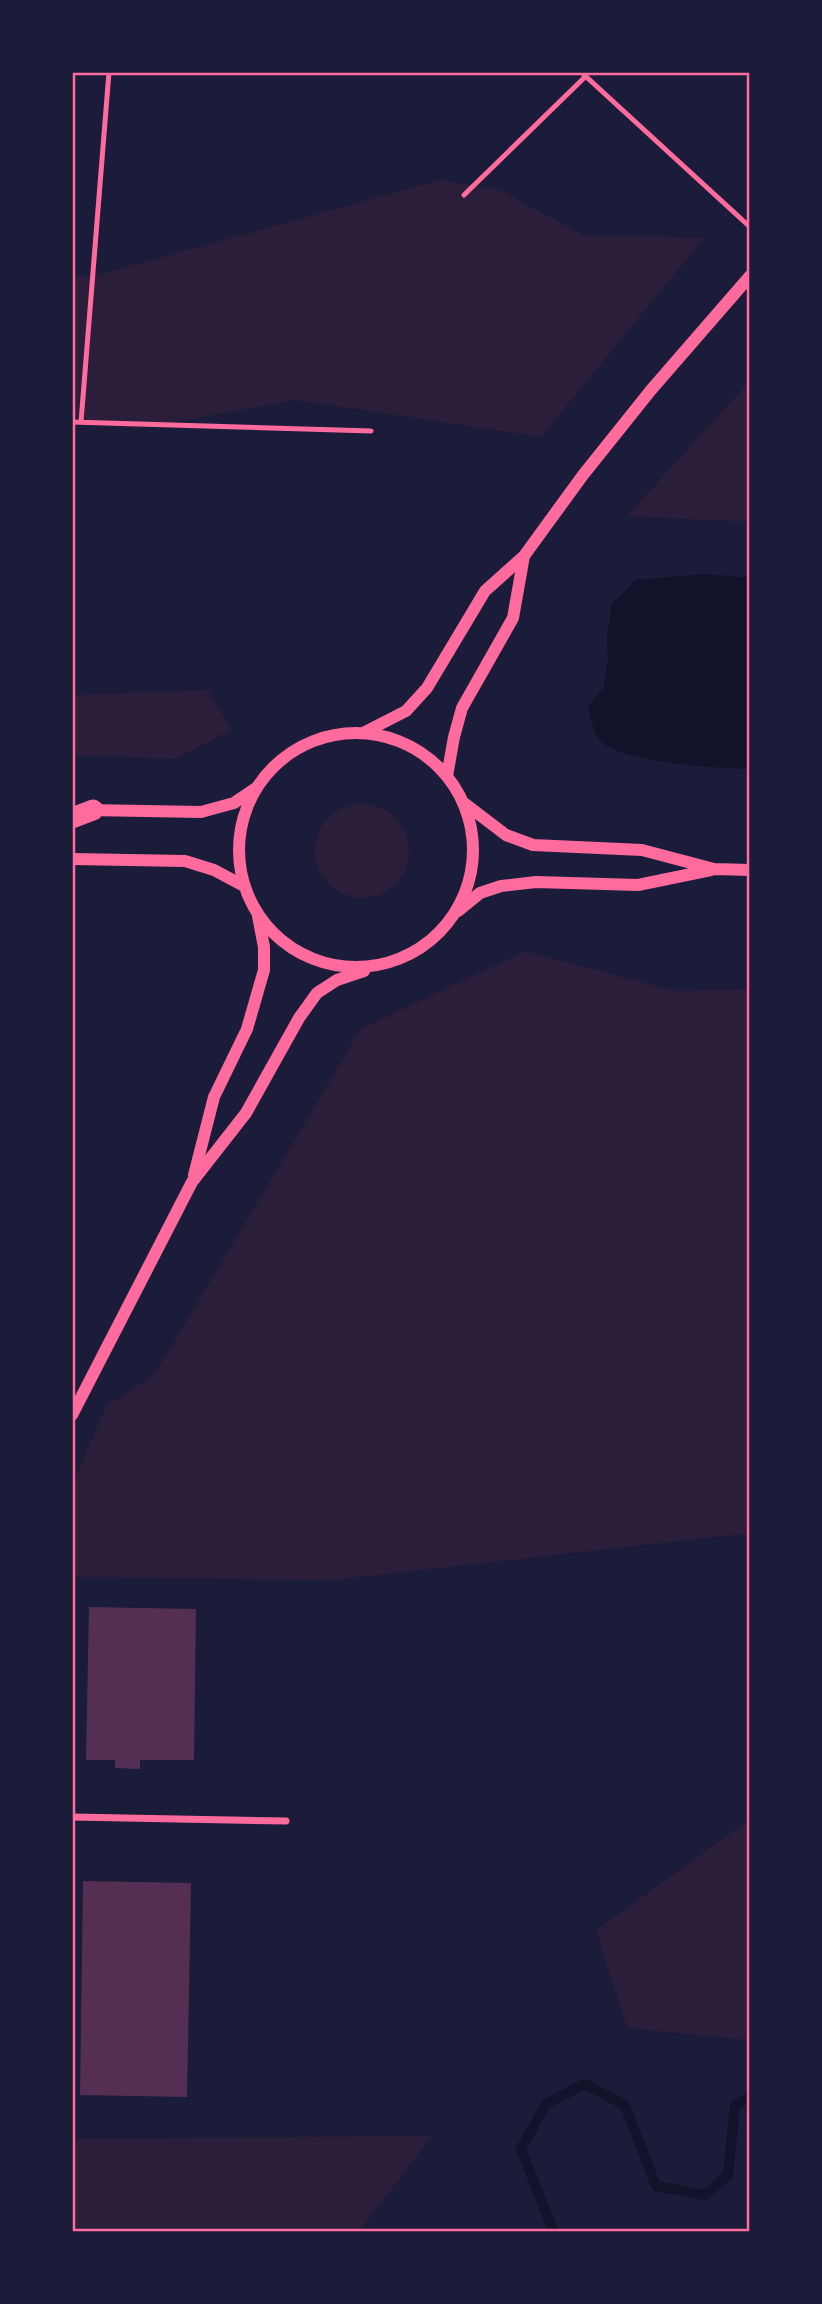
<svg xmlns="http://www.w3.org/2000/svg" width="822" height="2304" font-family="Jost,sans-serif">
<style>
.green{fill:#2a1e3b}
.water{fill:#12122b}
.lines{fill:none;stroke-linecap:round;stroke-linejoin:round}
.stream{stroke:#12122b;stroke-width:10}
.building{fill:#542f53}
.service{stroke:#ff6b9d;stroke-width:5}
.minor{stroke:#ff6b9d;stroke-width:7}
.tertiary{stroke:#ff6b9d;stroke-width:12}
.motorway{stroke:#ff6b9d;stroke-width:21}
.neatline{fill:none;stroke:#ff6b9d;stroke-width:2.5}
</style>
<rect width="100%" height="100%" fill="#1b1b3a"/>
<path class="green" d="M 440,180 L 499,189 L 583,235 L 704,238 L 541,437 L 296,400 L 135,429 L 72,417 L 72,275 L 90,277 Z
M 750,381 L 750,522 L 627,516 Z
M 208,690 L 231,730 L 176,759 L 72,755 L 72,695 Z
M315 851a47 47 0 1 1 94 0a47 47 0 1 1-94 0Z
M 525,951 L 675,991 L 750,989 L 750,1533 L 333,1580 L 72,1577 L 72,1486 L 106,1406 L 155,1374 L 361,1029 Z
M 750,1751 L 750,2040 L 627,2028 L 596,1930 L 749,1820 Z
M 432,2136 L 361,2229 L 351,2232 L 72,2232 L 72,2139 Z"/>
<path class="water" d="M 703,574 L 750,578 L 750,769 C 721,768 614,763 598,738 C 593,730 591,717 588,707 L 603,688 L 608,659 L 607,638 L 612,603 L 636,580 Z"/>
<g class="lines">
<path class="stream" d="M 554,2232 L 521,2149 L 546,2104 L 585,2084 L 625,2105 L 656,2186 L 705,2195 L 728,2175 L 735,2105 L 750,2097"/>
</g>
<path class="building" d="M 89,1607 L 196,1609 L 194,1760 L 140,1760 L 140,1769 L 115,1768 L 115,1760 L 86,1760 Z
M 83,1881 L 191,1883 L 187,2097 L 80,2095 Z"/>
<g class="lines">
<path class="service" d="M 581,72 L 750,227
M 464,195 L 586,76
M 72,422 L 371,431
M 81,422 L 109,72"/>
<path class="minor" d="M 72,1817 L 286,1821"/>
<path class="tertiary" d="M 363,733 L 406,711 L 427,688 L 485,591 L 524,556 L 583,475 L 651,390 L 750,276
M239 850a117 117 0 1 1 234 0a117 117 0 1 1-234 0Z
M 447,776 L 454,737 L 462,708 L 513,618 L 524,556
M 464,803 L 506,835 L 533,845 L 642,850 L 714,869 L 750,870
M 88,810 L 201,812 L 234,803 L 256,788
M 72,859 L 185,861 L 214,870 L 244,886
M 458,911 L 480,893 L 501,886 L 536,882 L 638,885 L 711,870
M 194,1175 L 214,1097 L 247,1029 L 264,970 L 264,947 L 258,916
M 72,1415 L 192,1182 L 246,1113 L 299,1018 L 317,993 L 337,980 L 364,971"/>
<path class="motorway" d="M 72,818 L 93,810"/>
</g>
<rect width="822" height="2304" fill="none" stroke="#1b1b3a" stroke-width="147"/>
<rect x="74" y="74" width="674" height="2156" class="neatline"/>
</svg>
